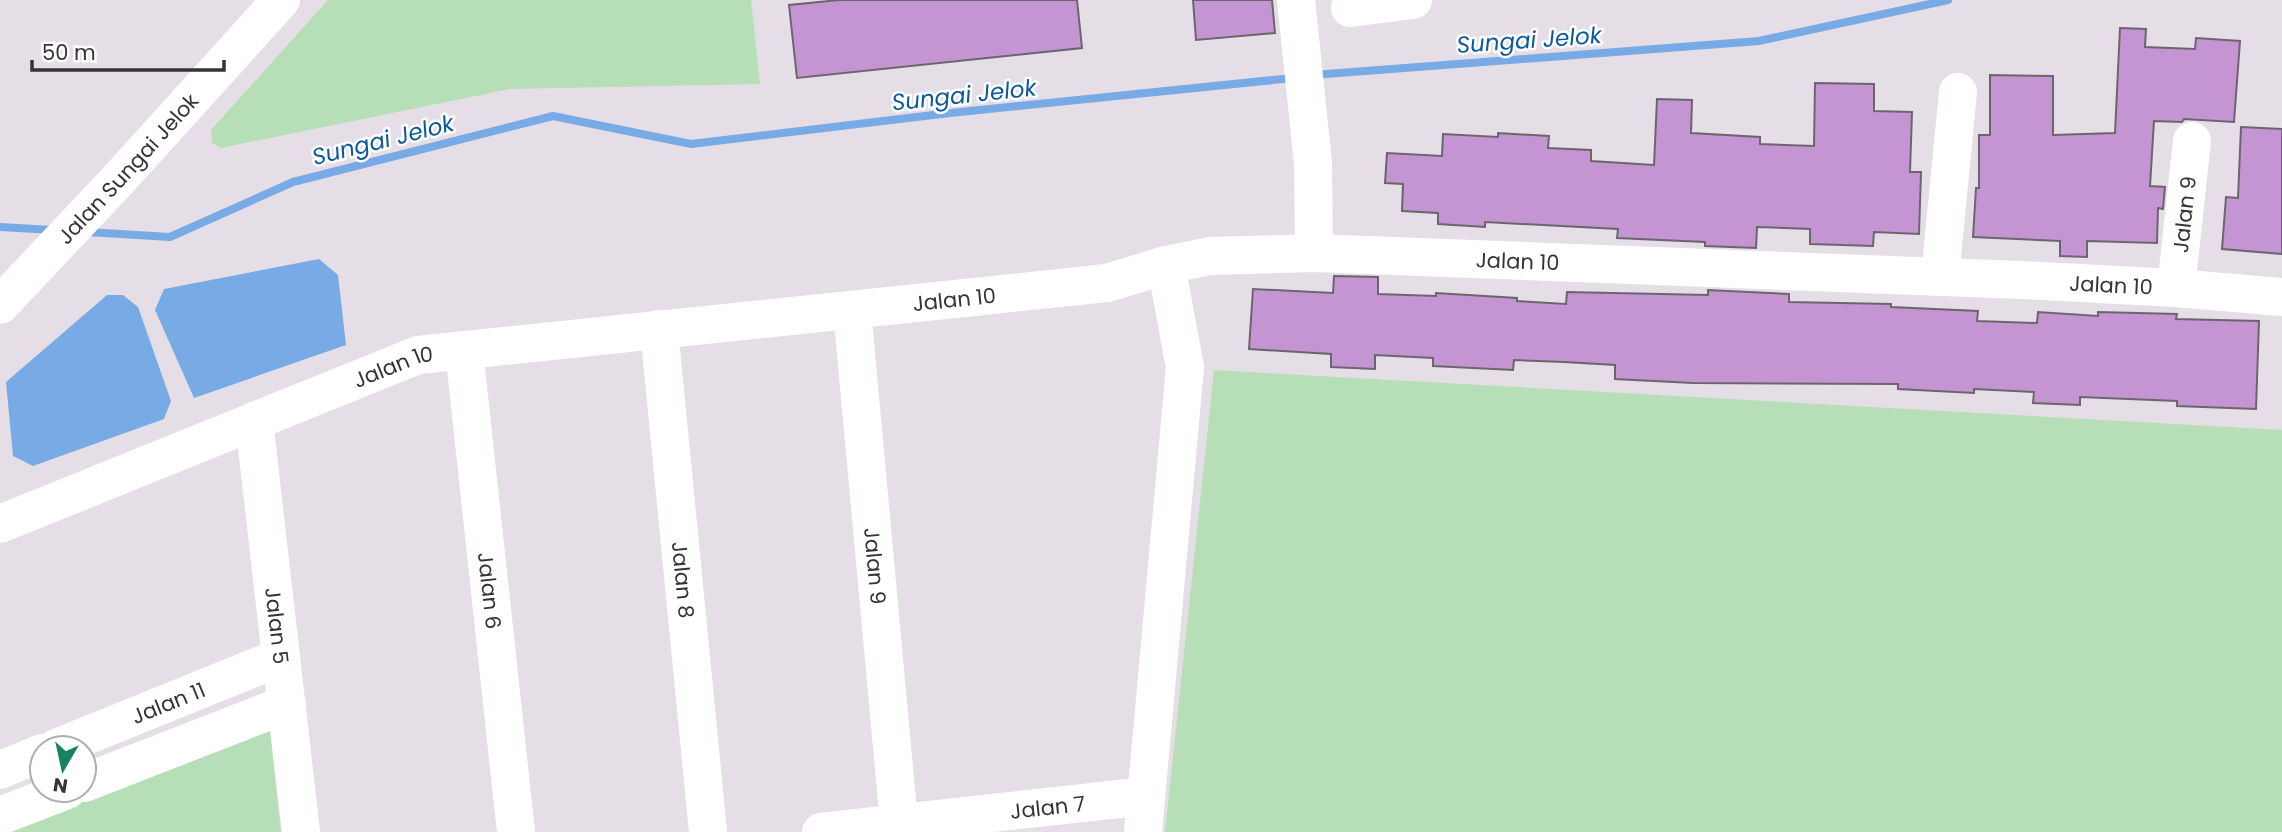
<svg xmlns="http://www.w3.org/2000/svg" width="2282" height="832" font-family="Poppins,sans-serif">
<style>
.green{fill:#b7dfb7}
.water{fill:#78abe6}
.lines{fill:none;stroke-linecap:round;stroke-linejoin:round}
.stream{stroke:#78abe6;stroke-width:8}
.building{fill:#c594d2;stroke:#6b666d;stroke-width:2}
.minor{stroke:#fff;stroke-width:38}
.labels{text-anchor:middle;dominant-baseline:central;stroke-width:5;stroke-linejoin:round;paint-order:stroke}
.street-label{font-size:21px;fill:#353336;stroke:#fff}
.water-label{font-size:23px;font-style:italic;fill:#0b589d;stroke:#fff}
</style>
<rect width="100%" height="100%" fill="#e5dee7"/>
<path class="green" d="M 328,0 L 751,0 L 760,84 L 510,89 L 221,148 L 212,143 L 211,130 Z
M 1214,370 L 2282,430 L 2282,832 L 1165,832 Z
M 269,722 L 281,832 L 0,832 Z"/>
<path class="water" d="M 319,259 L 338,275 L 346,345 L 194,398 L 155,310 L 164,289 Z
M 107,295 L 123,295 L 138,307 L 171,401 L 164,419 L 33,466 L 13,456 L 6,382 Z"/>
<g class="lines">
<path class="stream" d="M 1313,75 L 1759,41 L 1948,0
M 0,227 L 53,230
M 87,232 L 170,237 L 293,182 L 553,116 L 691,144 L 950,113 L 1293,78"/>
</g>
<path class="building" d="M 839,0 L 1077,0 L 1082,48 L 797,78 L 789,5 Z
M 1193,0 L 1272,0 L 1275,33 L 1196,40 Z
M 2120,28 L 2146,29 L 2145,47 L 2195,49 L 2196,38 L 2240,41 L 2234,122 L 2184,119 L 2182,122 L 2154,121 L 2150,186 L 2165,187 L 2163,209 L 2158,208 L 2157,243 L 2087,241 L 2087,257 L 2060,256 L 2060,241 L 1973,237 L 1976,188 L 1979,188 L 1979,135 L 1990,135 L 1990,75 L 2053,76 L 2053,135 L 2115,133 Z
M 1815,83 L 1874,84 L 1874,111 L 1912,112 L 1910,172 L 1921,172 L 1919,234 L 1874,232 L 1873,246 L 1810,244 L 1810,229 L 1757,227 L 1756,248 L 1705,246 L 1705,242 L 1617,238 L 1618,229 L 1485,222 L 1485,227 L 1438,224 L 1438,213 L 1402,211 L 1403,184 L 1385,183 L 1387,153 L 1442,156 L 1443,134 L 1498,137 L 1498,133 L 1549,136 L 1548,148 L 1591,150 L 1591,161 L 1654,165 L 1657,99 L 1692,100 L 1691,133 L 1760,137 L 1760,144 L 1814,146 Z
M 2241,127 L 2282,129 L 2282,254 L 2222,249 L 2226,197 L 2238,198 Z
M 1334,276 L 1378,277 L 1378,294 L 1436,296 L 1436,293 L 1517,298 L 1517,301 L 1566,304 L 1567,292 L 1708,295 L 1708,290 L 1789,294 L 1789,302 L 1891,304 L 1891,307 L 1978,311 L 1977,321 L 2037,323 L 2038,312 L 2098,316 L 2098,312 L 2177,314 L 2176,319 L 2259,321 L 2256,409 L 2177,406 L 2177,401 L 2080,397 L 2080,405 L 2033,403 L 2034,392 L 1974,389 L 1974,393 L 1898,389 L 1898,384 L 1693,383 L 1615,379 L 1615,365 L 1564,362 L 1514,360 L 1513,370 L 1433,366 L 1433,358 L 1375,355 L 1375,369 L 1331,367 L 1331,354 L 1249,349 L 1253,289 L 1333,293 Z"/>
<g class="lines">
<g class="minor">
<path d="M 1296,0 L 1313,163 L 1314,253"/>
<path d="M 1350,8 L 1413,0"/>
<path d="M 1940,277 L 1958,92"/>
<path id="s1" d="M 2176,288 L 2192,141"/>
<path id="s2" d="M 0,305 L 118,180 L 281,0"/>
<path id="s3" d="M 852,310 L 899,823"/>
<path id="s4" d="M 659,329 L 708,832"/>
<path id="s5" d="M 464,350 L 516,832"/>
<path id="s6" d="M 254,421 L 301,832"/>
<path id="s7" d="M 0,524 L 418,355 L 1107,283 L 1166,265 L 1210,256 L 1314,253 L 2022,280 L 2176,288 L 2282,297"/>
<path id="s8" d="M 56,748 L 281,657"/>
<path d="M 0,770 L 42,753"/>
<path d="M 84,783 L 287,704"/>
<path d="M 0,816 L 67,790"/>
<path id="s9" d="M 821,832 L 1146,796"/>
<path d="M 1143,832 L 1185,367 L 1166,265"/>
</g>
</g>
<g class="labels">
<g class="street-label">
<text stroke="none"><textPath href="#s2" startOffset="187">Jalan Sungai Jelok</textPath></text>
<text stroke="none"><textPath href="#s1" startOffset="74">Jalan 9</textPath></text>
<text stroke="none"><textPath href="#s7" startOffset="1558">Jalan 10</textPath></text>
<text stroke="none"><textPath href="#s7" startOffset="2152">Jalan 10</textPath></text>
<text stroke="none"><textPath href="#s7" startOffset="990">Jalan 10</textPath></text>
<text stroke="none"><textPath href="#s7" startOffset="424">Jalan 10</textPath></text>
<text stroke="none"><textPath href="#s3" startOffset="257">Jalan 9</textPath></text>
<text stroke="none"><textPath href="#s4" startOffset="252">Jalan 8</textPath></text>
<text stroke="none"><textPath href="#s5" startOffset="242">Jalan 6</textPath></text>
<text stroke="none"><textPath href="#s6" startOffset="206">Jalan 5</textPath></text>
<text stroke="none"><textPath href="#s8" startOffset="121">Jalan 11</textPath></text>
<text stroke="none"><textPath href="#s9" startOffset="228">Jalan 7</textPath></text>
</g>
<g class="water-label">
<text transform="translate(1529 40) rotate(-4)">Sungai Jelok</text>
<text transform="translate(964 95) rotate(-6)">Sungai Jelok</text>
<text transform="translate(383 140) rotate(-14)">Sungai Jelok</text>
</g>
</g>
<g transform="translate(63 769) rotate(189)"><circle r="33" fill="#ffffff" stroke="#aeadaf" stroke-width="2"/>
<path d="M0-5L12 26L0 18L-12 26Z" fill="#17825f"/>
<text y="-10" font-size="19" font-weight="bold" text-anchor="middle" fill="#353336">N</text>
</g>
<path d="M32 60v10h192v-10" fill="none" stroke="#353336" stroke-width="3.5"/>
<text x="42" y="60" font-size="21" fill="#353336" stroke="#ffffff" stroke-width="5" paint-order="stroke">50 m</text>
</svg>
